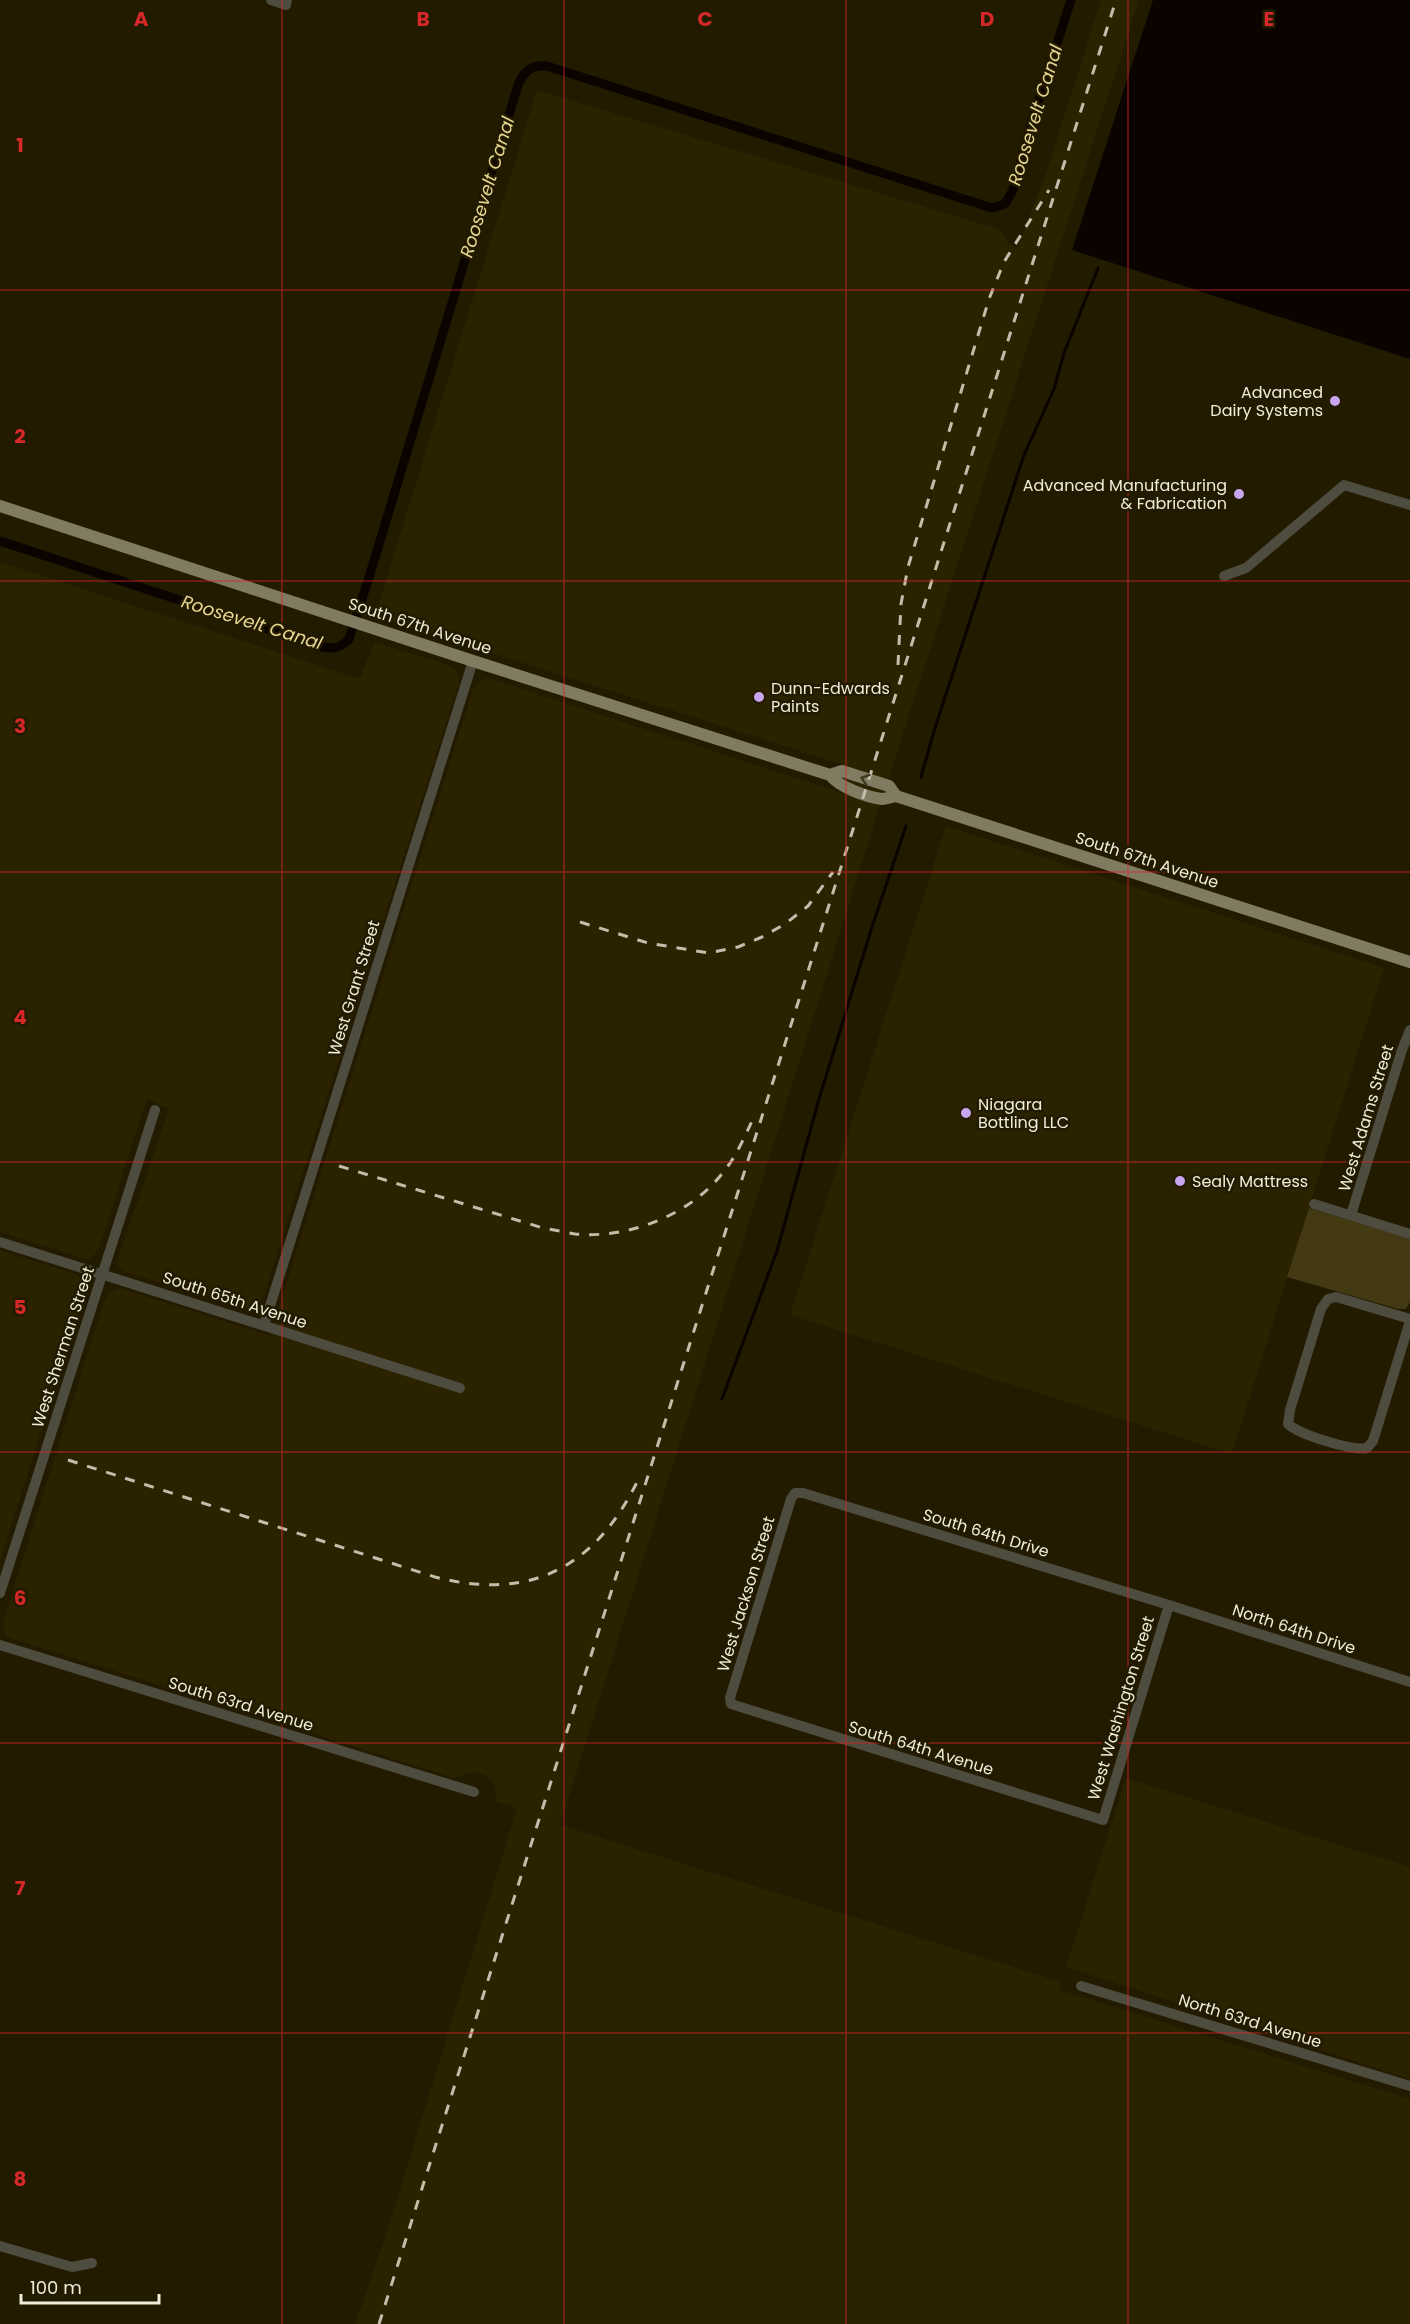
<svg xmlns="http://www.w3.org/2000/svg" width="1410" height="2324" font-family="Poppins,sans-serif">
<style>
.built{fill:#2b2200}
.green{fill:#433913}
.water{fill:#0a0300}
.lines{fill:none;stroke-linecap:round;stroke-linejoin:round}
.stream{stroke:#0a0300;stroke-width:3}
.canal{stroke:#0a0300;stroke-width:9}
.minor{stroke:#4e4b3f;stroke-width:10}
.major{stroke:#817b61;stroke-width:12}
.rail{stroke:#c2beab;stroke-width:3;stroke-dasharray:10 10;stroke-linecap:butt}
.oneway{stroke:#3e381d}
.grid{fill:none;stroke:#d62828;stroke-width:1.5;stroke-opacity:0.55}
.poi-dot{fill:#c8a5ee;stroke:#221b00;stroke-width:2}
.labels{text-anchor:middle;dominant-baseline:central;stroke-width:5;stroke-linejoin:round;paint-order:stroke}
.poi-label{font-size:16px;fill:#f0ecdb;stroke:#221b00;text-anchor:start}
.street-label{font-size:16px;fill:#f0ecdb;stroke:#221b00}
.water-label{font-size:18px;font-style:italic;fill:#e7d691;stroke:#221b00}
.grid-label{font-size:20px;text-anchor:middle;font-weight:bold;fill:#d62828;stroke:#221b00;stroke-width:5;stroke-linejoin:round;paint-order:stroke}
</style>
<rect width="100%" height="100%" fill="#221b00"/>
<path class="built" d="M 1101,0 L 1139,0 L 875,821 L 560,1825 L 1061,1982 L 1060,1990 L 1410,2099 L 1410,2324 L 355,2324 L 387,2232 L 517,1808 L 496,1801 L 495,1785 L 486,1775 L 473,1772 L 454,1778 L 10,1638 L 5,1635 L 3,1622 L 104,1301 L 108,1293 L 121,1288 L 270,1336 L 473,689 L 479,682 L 487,678 L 491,679 L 842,793 L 848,766 L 375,616 L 537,90 L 995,228 L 1002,232 L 1008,243 L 1017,249 L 1047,170 Z
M 0,562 L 360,679 L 374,642 L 446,664 L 454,668 L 458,676 L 459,683 L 264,1295 L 256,1308 L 247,1309 L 125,1272 L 118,1266 L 117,1261 L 169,1109 L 147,1099 L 98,1251 L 92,1257 L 87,1259 L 79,1257 L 0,1232 Z
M 946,826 L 1384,968 L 1232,1454 L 790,1315 Z
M 0,1250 L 78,1275 L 87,1286 L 0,1561 Z
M 1126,1778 L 1410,1867 L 1410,2079 L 1066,1967 Z"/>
<path class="green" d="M 1309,1208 L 1410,1239 L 1410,1302 L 1406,1309 L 1398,1309 L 1287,1277 Z"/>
<path class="water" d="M 1153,0 L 1410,0 L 1410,359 L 1072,250 Z"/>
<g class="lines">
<path class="stream" d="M 921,777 L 934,731 L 1024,455 L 1054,389 L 1064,353 L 1098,268
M 722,1399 L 777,1251 L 819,1099 L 871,930 L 906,826"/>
<path class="canal" d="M 0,541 L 322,647 C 334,649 340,648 349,639 L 370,574 L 518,85 C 524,71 532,64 547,66 L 992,208 L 1005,204 L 1013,190 L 1030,127 L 1071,0"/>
<path class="minor" d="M 271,0 L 286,5 L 287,0
M 1224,576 L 1246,568 L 1344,485 L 1410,505
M 1314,1204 L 1410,1234
M 1351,1215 L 1402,1050 L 1410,1030
M 0,1242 L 460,1388
M 1410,1319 L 1336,1297 L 1328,1299 L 1321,1309 L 1290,1410 L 1288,1424 C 1300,1435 1352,1451 1367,1448 L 1373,1441 L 1410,1321
M 264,1325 L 473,661
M 0,1593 L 155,1110
M 1169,1605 L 1103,1820 L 731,1704 L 730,1698 L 791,1499 L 795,1493 L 803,1493 L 1169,1605 L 1410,1682
M 0,1645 L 474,1792
M 1081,1986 L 1410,2086
M 0,2246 L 72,2267 L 92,2263"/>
<path class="major" d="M 0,506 L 473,661 L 830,775 C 839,787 866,797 882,799 C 886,799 892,797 896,796 L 1410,962
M 830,775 L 842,771 L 889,786 L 896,796"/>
<path class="rail" d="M 898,665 L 901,604 L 908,567 L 989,299 L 1004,262 L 1049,190
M 580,922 L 648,943 L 709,953 L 738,947 L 762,937 L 785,924 L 808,906 L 833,872
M 339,1166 L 543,1228 C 554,1230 565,1232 575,1234 C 627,1239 688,1216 721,1175 C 735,1159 744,1138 753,1119
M 68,1460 L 435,1577 C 532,1602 597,1566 639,1478
M 379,2324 L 1116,0"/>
</g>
<defs><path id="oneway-chevron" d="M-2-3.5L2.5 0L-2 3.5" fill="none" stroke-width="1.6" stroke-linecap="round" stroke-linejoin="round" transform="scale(1.5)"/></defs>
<use class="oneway" href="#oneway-chevron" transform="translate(865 779) rotate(-162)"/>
<path class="grid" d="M 282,0 L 282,2324M 564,0 L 564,2324M 846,0 L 846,2324M 1128,0 L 1128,2324M 0,290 L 1410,290M 0,581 L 1410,581M 0,872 L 1410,872M 0,1162 L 1410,1162M 0,1452 L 1410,1452M 0,1743 L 1410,1743M 0,2033 L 1410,2033"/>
<g class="poi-dot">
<circle cx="1335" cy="401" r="6"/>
<circle cx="1239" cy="494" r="6"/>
<circle cx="759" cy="697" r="6"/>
<circle cx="966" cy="1113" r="6"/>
<circle cx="1180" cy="1181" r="6"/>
</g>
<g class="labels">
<g class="poi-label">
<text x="1323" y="392" text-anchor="end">Advanced<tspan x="1323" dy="18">Dairy Systems</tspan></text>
<text x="1227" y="485" text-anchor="end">Advanced Manufacturing<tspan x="1227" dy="18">&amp; Fabrication</tspan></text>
<text x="771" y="688">Dunn-Edwards<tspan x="771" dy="18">Paints</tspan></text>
<text x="978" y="1104">Niagara<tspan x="978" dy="18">Bottling LLC</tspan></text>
<text x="1192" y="1181">Sealy Mattress</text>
</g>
<g class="street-label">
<text transform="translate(420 626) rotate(18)">South 67th Avenue</text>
<text transform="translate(1147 860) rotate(18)">South 67th Avenue</text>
<text transform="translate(354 988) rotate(-73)">West Grant Street</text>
<text transform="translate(1366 1118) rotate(-73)">West Adams Street</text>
<text transform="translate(235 1300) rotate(18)">South 65th Avenue</text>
<text transform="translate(63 1347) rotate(-72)">West Sherman Street</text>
<text transform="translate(986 1533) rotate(17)">South 64th Drive</text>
<text transform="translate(746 1594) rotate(-73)">West Jackson Street</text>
<text transform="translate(1294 1629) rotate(18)">North 64th Drive</text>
<text transform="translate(241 1704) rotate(17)">South 63rd Avenue</text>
<text transform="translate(1121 1708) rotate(-73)">West Washington Street</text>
<text transform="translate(921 1748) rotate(17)">South 64th Avenue</text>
<text transform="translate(1250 2021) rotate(17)">North 63rd Avenue</text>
</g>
<g class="water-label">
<text transform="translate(1035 115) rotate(-73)">Roosevelt Canal</text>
<text transform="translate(487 187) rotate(-73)">Roosevelt Canal</text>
<text transform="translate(252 622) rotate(17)">Roosevelt Canal</text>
</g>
</g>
<g class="grid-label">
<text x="141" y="26">A</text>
<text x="423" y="26">B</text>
<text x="705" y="26">C</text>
<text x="987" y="26">D</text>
<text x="1269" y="26">E</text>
<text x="20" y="152">1</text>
<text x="20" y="443">2</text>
<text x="20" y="733">3</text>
<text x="20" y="1024">4</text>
<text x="20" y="1314">5</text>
<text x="20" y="1605">6</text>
<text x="20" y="1895">7</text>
<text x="20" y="2186">8</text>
</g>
<path d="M21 2294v9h138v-9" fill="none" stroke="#f0ecdb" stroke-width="3"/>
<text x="30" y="2294" font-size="18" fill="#f0ecdb" stroke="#221b00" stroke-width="4.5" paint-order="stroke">100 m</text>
</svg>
